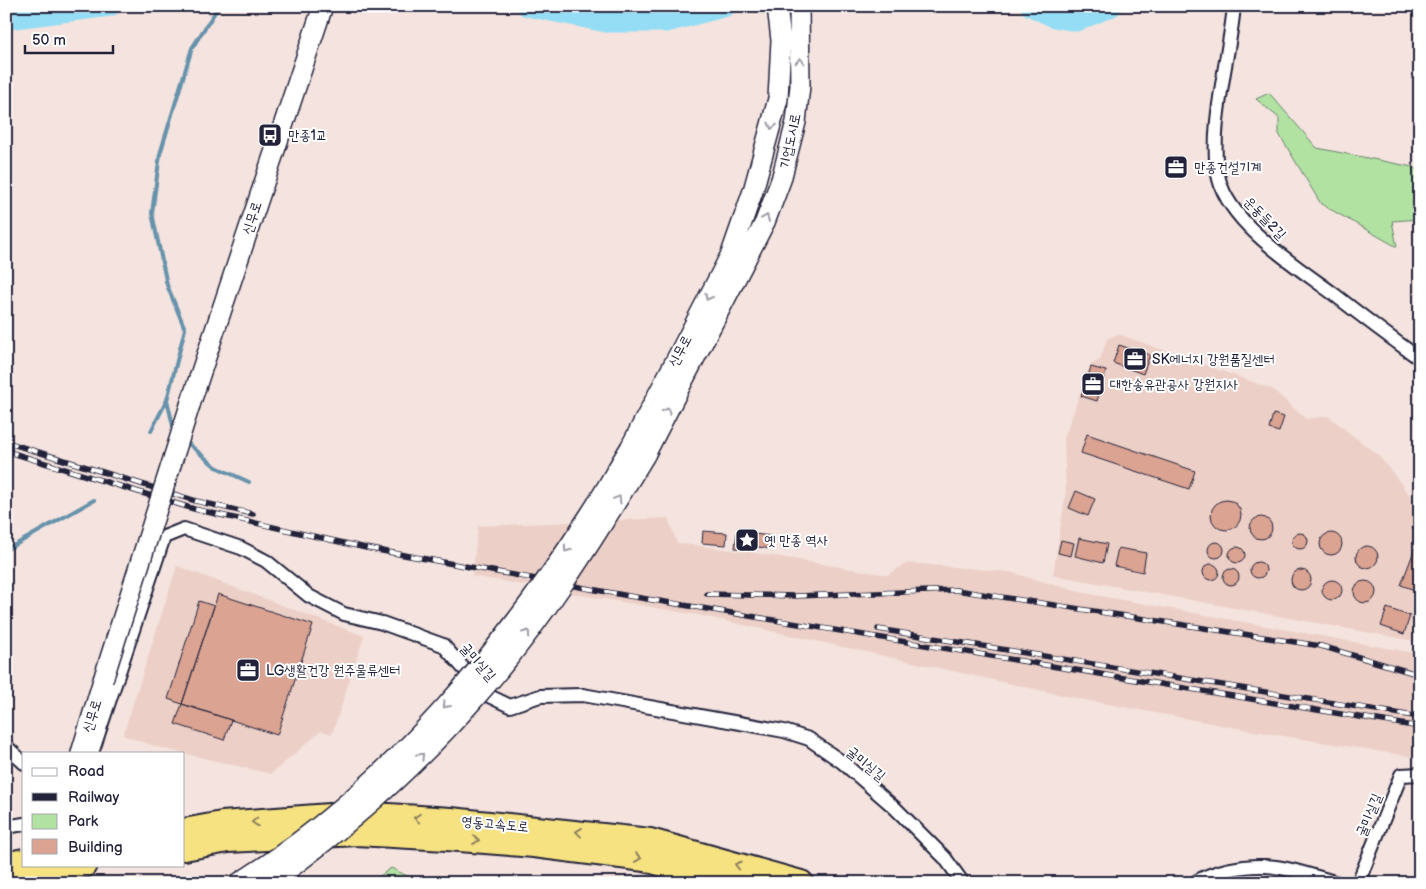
<svg xmlns="http://www.w3.org/2000/svg" width="1426" height="889" viewBox="0 0 1426 889" font-family="'Balsamiq Sans','Poor Story',sans-serif">
  <style>
    .built { fill: #ecd0c7 }
    .green { fill: #b1e2a2; stroke: #6a826e }
    .lines { fill: none; stroke-linecap: round; stroke-linejoin: round }
    .stream { stroke: #6692ab; stroke-width: 4 }
    .river { stroke: #94ddf5; stroke-width: 21 }
    .building { fill: #daa392; stroke: #22223b }
    .street-casing { stroke: #22223b; stroke-width: 16 }
    .secondary-casing { stroke: #22223b; stroke-width: 22 }
    .highway-casing { stroke: #22223b; stroke-width: 28 }
    .street { stroke: #fff; stroke-width: 12 }
    .secondary { stroke: #fff; stroke-width: 19 }
    .highway { stroke: #f7e281; stroke-width: 24 }
    .rail-casing { stroke: #22223b; stroke-width: 5.5 }
    .rail { stroke: #fff; stroke-width: 4; stroke-dasharray: 11; stroke-linecap: butt }
    .secondary-bridge-casing { stroke: #22223b; stroke-width: 22; stroke-linecap: butt }
    .highway-bridge-casing { stroke: #22223b; stroke-width: 28; stroke-linecap: butt }
    .secondary-bridge { stroke: #fff; stroke-width: 19 }
    .highway-bridge { stroke: #f7e281; stroke-width: 24 }
    .oneway { stroke: #9c9ca7 }
    .oneway2 { stroke: #8c825e }
    .labels { text-anchor: middle; dominant-baseline: central; stroke-width: 4; stroke-linejoin: round; paint-order: stroke }
    .poi-label { font-size: 14px; fill: #22223b; stroke: #fff; text-anchor: start }
    .street-label { font-size: 14px; fill: #22223b; stroke: #fff }
  </style>
  <rect width="100%" height="100%" fill="#f4e3de"/>
  <filter id="ink" filterUnits="userSpaceOnUse"><feTurbulence type="fractalNoise" baseFrequency=".02" numOctaves="2"/><feDisplacementMap in="SourceGraphic" scale="10" xChannelSelector="R" yChannelSelector="G"/><feConvolveMatrix kernelMatrix="1 2 1 2 8 2 1 2 1" color-interpolation-filters="sRGB"/></filter>
  <g filter="url(#ink)">
    <!-- built -->
    <path class="built" d="M1118,334L1272,389L1306,419L1328,416L1379,456L1420,508V642L1053,575L1066,491L1064,439L1090,365L1100,360L1107,339Z
      M668,518L677,543L775,556L887,575L908,563L1010,572L1079,592L1420,654V758L1254,731L1080,699L703,616L472,576L478,526Z
      M177,566L364,636L332,734L321,731L271,774L157,747L123,735Z"/>
    <!-- green -->
    <path class="green" d="M1269,93L1317,148L1413,167L1420,172V219L1392,221L1397,247L1321,204L1279,134V118L1256,99Z
      M391,868L422,883H370Z"/>
    <g class="lines">
      <!-- stream -->
      <path class="stream" d="M174,430L167,400L185,329L167,285L152,213L160,154L192,48L219,6
        M151,431L167,400
        M184,440L216,467L249,482
        M6,550L94,500"/>
      <!-- river -->
      <path class="river" d="M527,6L606,22H666L726,6
        M1031,6L1054,17L1076,21L1112,6
        M6,19L110,6"/>
    </g>
    <!-- building -->
    <path class="building" d="M1119,345L1150,355L1143,374L1113,363Z
      M1091,367L1106,371L1097,401L1081,396Z
      M1273,414L1284,417L1279,432L1269,429Z
      M1087,434L1195,471L1189,489L1081,453Z
      M1076,491L1095,499L1088,516L1069,508Z
      M1211 515a15 15 0 1 1 30 0a15 15 0 1 1-30 0Z
      M1250 528a11 11 0 1 1 22 0a11 11 0 1 1-22 0Z
      M1420,521V537L1412,528Z
      M703,531L727,533L726,545L702,543Z
      M737,532L771,536L770,549L753,546V550L735,548Z
      M1320 544a11 11 0 1 1 22 0a11 11 0 1 1-22 0Z
      M1292 541a8 8 0 1 1 16 0a8 8 0 1 1-16 0Z
      M1079,538L1107,544L1103,563L1075,556Z
      M1061,540L1074,543L1071,556L1058,553Z
      M1208 550a8 8 0 1 1 16 0a8 8 0 1 1-16 0Z
      M1417,543L1420,544V592L1401,585Z
      M1356 557a11 11 0 1 1 22 0a11 11 0 1 1-22 0Z
      M1229 555a8 8 0 1 1 16 0a8 8 0 1 1-16 0Z
      M1118,548L1146,553L1143,572L1114,566Z
      M1250 570a8 8 0 1 1 16 0a8 8 0 1 1-16 0Z
      M1203 572a8 8 0 1 1 16 0a8 8 0 1 1-16 0Z
      M1223 577a8 8 0 1 1 16 0a8 8 0 1 1-16 0Z
      M1291 580a10 10 0 1 1 20 0a10 10 0 1 1-20 0Z
      M1322 590a10 10 0 1 1 20 0a10 10 0 1 1-20 0Z
      M1354 592a11 11 0 1 1 22 0a11 11 0 1 1-22 0Z
      M218,594L313,625L277,735L182,704Z
      M199,601L214,606L182,704L168,699Z
      M1387,608L1410,616L1404,634L1381,626Z
      M182,704L231,720L224,740L175,724Z"/>
    <g class="lines">
      <!-- street casing -->
      <g class="street-casing">
        <path id="street" d="M1234,6C1230,55 1207,133 1219,179C1230,225 1299,268 1335,295C1363,317 1391,338 1420,359
          M6,746L24,763
          M92,753L164,537L184,529L241,548L266,561L309,596L344,614L382,623L443,645L487,695L510,706L540,696L583,695L784,731L809,739L842,762L895,808L945,858L963,883
          M6,827L24,824
          M1194,883C1213,871 1242,865 1265,866C1289,867 1315,877 1338,883
          M1358,883L1401,775L1420,774"/>
      </g>
      <!-- secondary casing -->
      <g class="secondary-casing">
        <path id="secondary" d="M190,405L323,6
          M630,448L731,254L753,191L778,99L781,40L777,6
          M645,455L765,222L781,180L796,122L800,86L799,6
          M81,753L103,680
          M239,883L265,866"/>
      </g>
      <!-- highway casing -->
      <g class="highway-casing">
        <path id="highway" d="M184,831L222,824L357,814L451,820L650,841L801,883
          M184,848L228,840L357,833L447,838L534,845L645,859L731,883
          M67,868L84,865"/>
      </g>
      <!-- street -->
      <use href="#street" class="street"/>
      <!-- secondary -->
      <use href="#secondary" class="secondary"/>
      <!-- highway -->
      <use href="#highway" class="highway"/>
      <!-- rail casing -->
      <g class="rail-casing">
        <path id="rail" d="M6,442L196,501L253,514
          M6,451L194,509L366,548L629,596L1420,727
          M707,594L796,596L956,590L1321,646L1420,675
          M878,629L1420,717"/>
      </g>
      <!-- rail -->
      <use href="#rail" class="rail"/>
      <!-- secondary-bridge casing -->
      <g class="secondary-bridge-casing">
        <path id="secondary-bridge" d="M103,680L190,405
          M265,866C399,775 504,649 591,513C605,492 616,470 630,448
          M277,878C349,825 417,765 476,697C541,624 594,539 645,455"/>
      </g>
      <!-- highway-bridge casing -->
      <g class="highway-bridge-casing">
        <path id="highway-bridge" d="M6,865L24,861
          M6,883L67,868"/>
      </g>
      <!-- secondary-bridge -->
      <use href="#secondary-bridge" class="secondary-bridge"/>
      <!-- highway-bridge -->
      <use href="#highway-bridge" class="highway-bridge"/>
    </g>
    <!-- one-way arrows -->
    <defs><path id="oneway-chevron" d="M-2-3.5L2.5 0L-2 3.5" fill="none" stroke-width="1.6" stroke-linecap="round" stroke-linejoin="round" transform="scale(1.25)"/></defs>
    <g class="oneway">
      <use href="#oneway-chevron" transform="translate(800 61) rotate(-89)"/>
      <use href="#oneway-chevron" transform="translate(772 126) rotate(104)"/>
      <use href="#oneway-chevron" transform="translate(766 218) rotate(-67)"/>
      <use href="#oneway-chevron" transform="translate(708 297) rotate(118)"/>
      <use href="#oneway-chevron" transform="translate(667 411) rotate(-63)"/>
      <use href="#oneway-chevron" transform="translate(618 499) rotate(-59)"/>
      <use href="#oneway-chevron" transform="translate(567 549) rotate(125)"/>
      <use href="#oneway-chevron" transform="translate(527 633) rotate(-55)"/>
      <use href="#oneway-chevron" transform="translate(446 705) rotate(132)"/>
      <use href="#oneway-chevron" transform="translate(421 756) rotate(-46)"/>
    </g>
    <g class="oneway2">
      <use href="#oneway-chevron" transform="translate(417 818) rotate(-176)"/>
      <use href="#oneway-chevron" transform="translate(255 822) rotate(176)"/>
      <use href="#oneway-chevron" transform="translate(579 832) rotate(-173)"/>
      <use href="#oneway-chevron" transform="translate(476 840) rotate(5)"/>
      <use href="#oneway-chevron" transform="translate(638 858) rotate(8)"/>
      <use href="#oneway-chevron" transform="translate(738 865) rotate(-165)"/>
    </g>
  </g>
  <!-- icons -->
  <defs>
    <g id="bus-square" transform="scale(1.25)"><rect x="-9" y="-9" width="18" height="18" rx="4" fill="#22223b" stroke="#fff"/><path d="M-5-6H5V4H4V6H2V4H-2V6H-4V4H-5ZM-3.5-4V0h7V-4ZM-3.5 1.2v1.5H-2V1.2ZM2 1.2v1.5H3.5V1.2Z" fill="#fff"/></g>
    <g id="office-square" transform="scale(1.25)"><rect x="-9" y="-9" width="18" height="18" rx="4" fill="#22223b" stroke="#fff"/><path d="M-6-3h4V-5.5h4V-3h4V5H-6ZM-1-4.5V-3h2v-1.5ZM-6 0V1H6V0Z" fill="#fff"/></g>
    <g id="sight-square" transform="scale(1.25)"><rect x="-9" y="-9" width="18" height="18" rx="4" fill="#22223b" stroke="#fff"/><path d="M0-6L1.8-2.2L6-1.7L2.9 1.2L3.7 5.4L0 3.3L-3.7 5.4L-2.9 1.2L-6-1.7L-1.8-2.2Z" fill="#fff"/></g>
  </defs>
  <g fill-rule="evenodd">
    <use href="#bus-square" x="270" y="135"/>
    <use href="#office-square" x="1176" y="167"/>
    <use href="#office-square" x="1135" y="359"/>
    <use href="#office-square" x="1093" y="384"/>
    <use href="#sight-square" x="747" y="540"/>
    <use href="#office-square" x="248" y="670"/>
  </g>
  <g class="labels">
    <!-- poi labels -->
    <g class="poi-label">
      <text x="288" y="135">만종1교</text>
      <text x="1194" y="167">만종건설기계</text>
      <text x="1152" y="359">SK에너지 강원품질센터</text>
      <text x="1110" y="384">대한송유관공사 강원지사</text>
      <text x="764" y="540">옛 만종 역사</text>
      <text x="266" y="670">LG생활건강 원주물류센터</text>
    </g>
    <!-- street labels -->
    <g class="street-label">
      <text transform="translate(790 141) rotate(-78)">기업도시로</text>
      <text transform="translate(252 218) rotate(-72)">신무로</text>
      <text transform="translate(1265 218) rotate(46)">운동들2길</text>
      <text transform="translate(680 351) rotate(-62)">신무로</text>
      <text transform="translate(478 662) rotate(48)">굴미실길</text>
      <text transform="translate(92 716) rotate(-73)">신무로</text>
      <text transform="translate(866 764) rotate(39)">굴미실길</text>
      <text transform="translate(1369 815) rotate(-68)">굴미실길</text>
      <text transform="translate(495 824) rotate(5)">영동고속도로</text>
    </g>
  </g>
  <!-- margin -->
  <rect width="1426" height="889" fill="none" stroke="#fff" stroke-width="25"/>
  <rect x="12" y="12" width="1401" height="864" fill="none" stroke="#22223b" stroke-width="2" filter="url(#ink)"/>
  <!-- legend -->
  <rect x="22" y="752" width="162" height="115" fill="#ffffff" stroke="#a7a7b1"/>
  <rect x="32" y="768" width="25" height="8" fill="#ffffff" stroke="#a7a7b1"/>
  <text x="68" y="776" font-size="15" fill="#22223b">Road</text>
  <rect x="32" y="793" width="25" height="8" fill="#22223b" stroke="#a7a7b1"/>
  <text x="68" y="802" font-size="15" fill="#22223b">Railway</text>
  <rect x="32" y="814" width="25" height="15" fill="#b1e2a2" stroke="#a7a7b1"/>
  <text x="68" y="826" font-size="15" fill="#22223b">Park</text>
  <rect x="32" y="839" width="25" height="15" fill="#daa392" stroke="#a7a7b1"/>
  <text x="68" y="852" font-size="15" fill="#22223b">Building</text>
  <!-- scale -->
  <path d="M25 45v8h88v-8" fill="none" stroke="#22223b" stroke-width="2.5"/>
  <text x="32" y="45" font-size="15" fill="#22223b" stroke="#ffffff" stroke-width="4" paint-order="stroke">50 m</text>
</svg>
